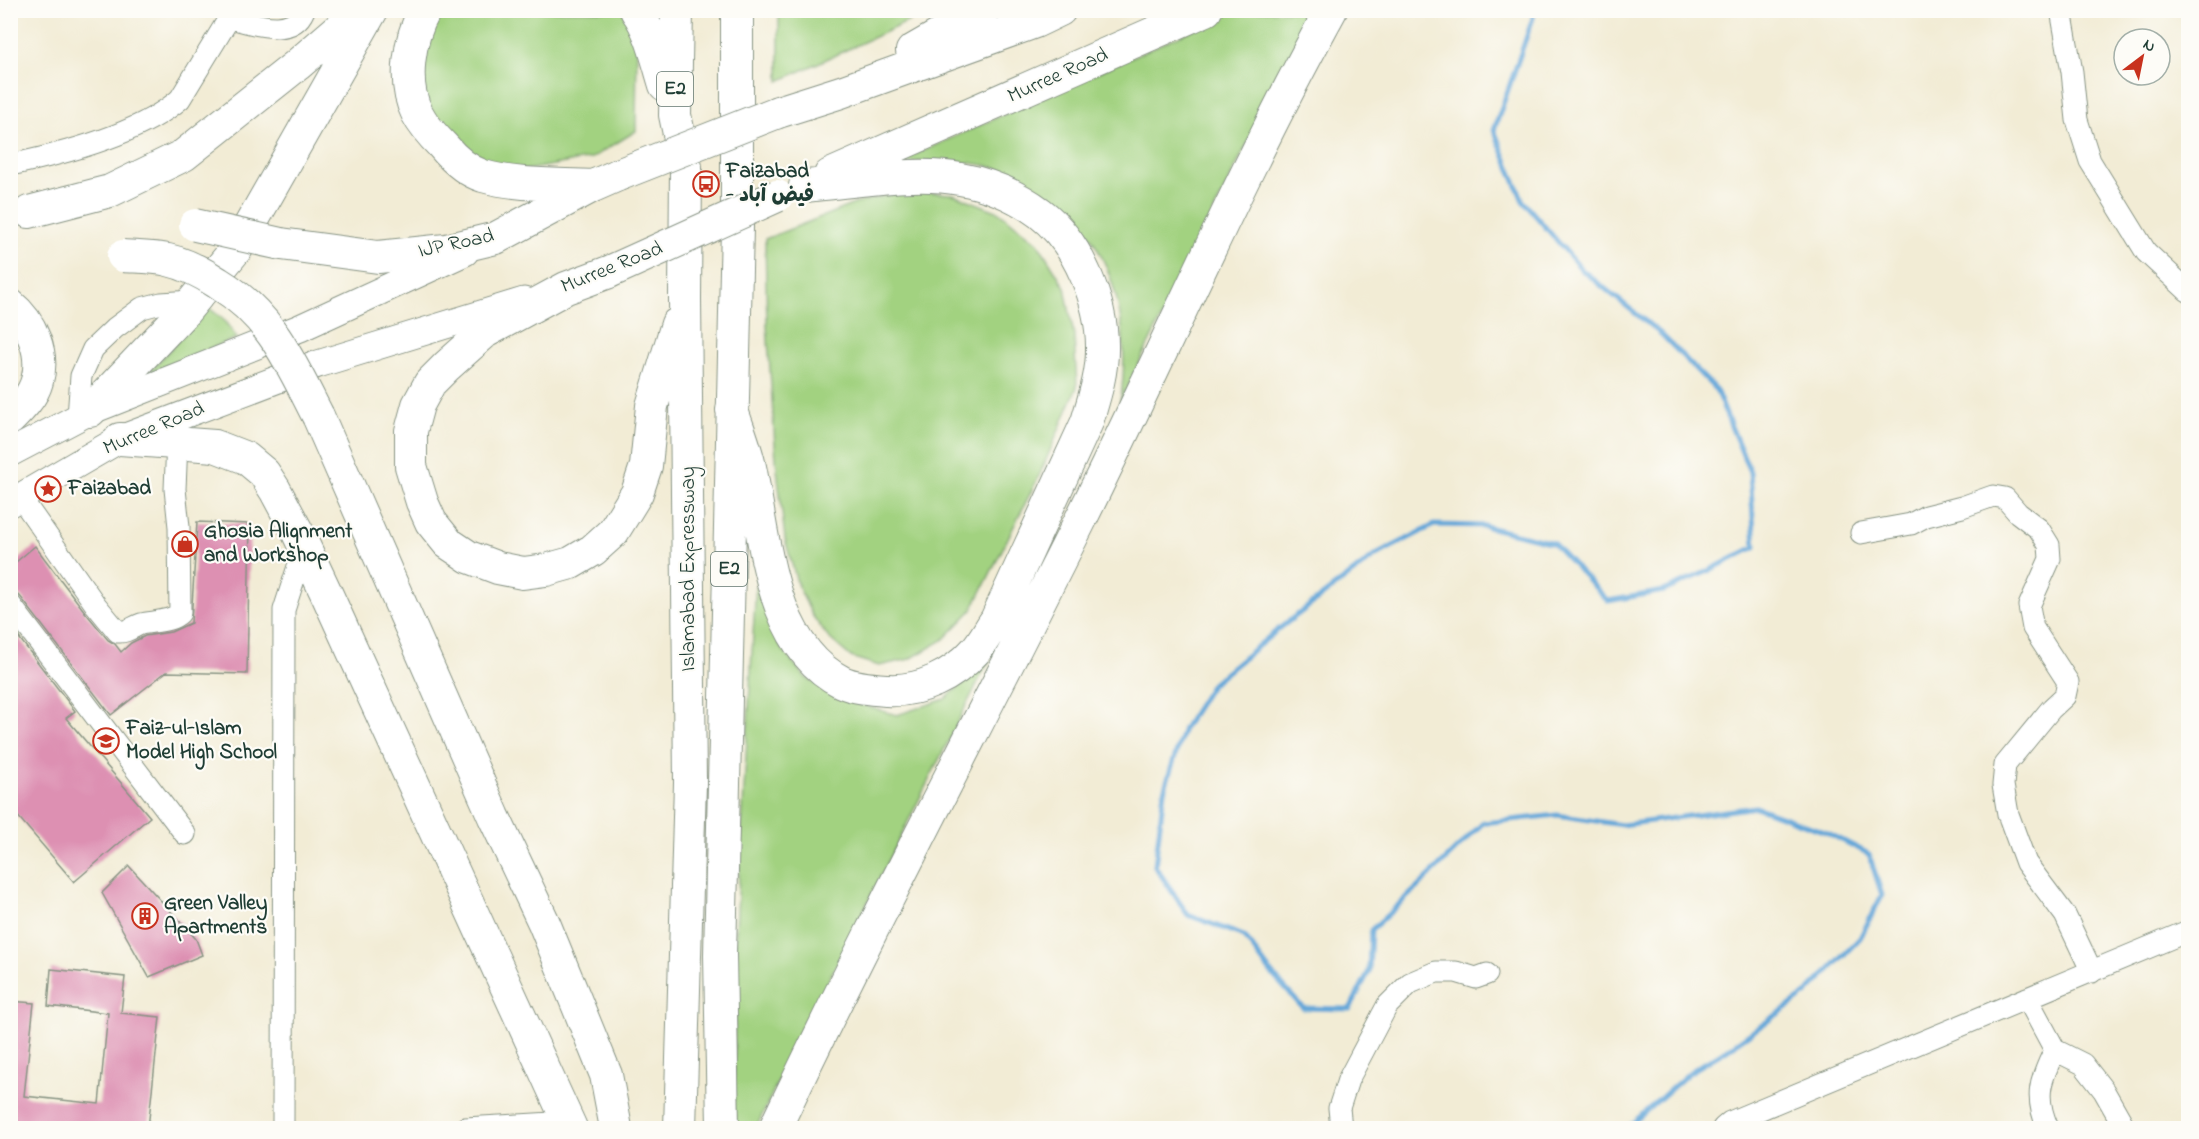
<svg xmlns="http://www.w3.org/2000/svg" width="2199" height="1139" viewBox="0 0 2199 1139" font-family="'Indie Flower','Playpen Sans Arabic',sans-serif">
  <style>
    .green { fill: #a2d280; stroke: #60885a; stroke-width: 1.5 }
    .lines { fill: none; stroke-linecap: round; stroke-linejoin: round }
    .stream { stroke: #65a7d9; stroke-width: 5 }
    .building { fill: #dd90b2 }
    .minor-casing { stroke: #889484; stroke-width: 23 }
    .major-casing { stroke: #889484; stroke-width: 29 }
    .highway-casing { stroke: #889484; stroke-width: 34 }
    .minor { stroke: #fff; stroke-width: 21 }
    .major { stroke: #fff; stroke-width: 27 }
    .highway { stroke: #fff; stroke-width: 32 }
    .highway-bridge-casing { stroke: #889484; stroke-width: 34; stroke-linecap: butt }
    .highway-bridge { stroke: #fff; stroke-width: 32 }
    .labels { text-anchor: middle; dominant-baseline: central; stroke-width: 4.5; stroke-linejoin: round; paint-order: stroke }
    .shield { fill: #fdfcf7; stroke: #62766e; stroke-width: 1.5 }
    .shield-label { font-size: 20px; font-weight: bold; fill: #1f3d34 }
    .street-label { font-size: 21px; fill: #1f3d34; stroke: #fdfcf7 }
    .poi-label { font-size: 21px; font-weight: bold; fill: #1f3d34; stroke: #fdfcf7; text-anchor: start }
  </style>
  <rect width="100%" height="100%" fill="#fdfcf7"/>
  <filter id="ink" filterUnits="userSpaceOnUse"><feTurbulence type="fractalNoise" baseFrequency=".0167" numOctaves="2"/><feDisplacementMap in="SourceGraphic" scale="12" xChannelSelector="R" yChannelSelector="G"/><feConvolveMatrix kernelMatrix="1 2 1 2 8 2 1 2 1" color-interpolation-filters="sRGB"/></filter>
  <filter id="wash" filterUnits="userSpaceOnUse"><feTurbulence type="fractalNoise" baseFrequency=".008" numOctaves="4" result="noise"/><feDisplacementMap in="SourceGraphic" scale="24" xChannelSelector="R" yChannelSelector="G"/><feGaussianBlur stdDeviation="1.35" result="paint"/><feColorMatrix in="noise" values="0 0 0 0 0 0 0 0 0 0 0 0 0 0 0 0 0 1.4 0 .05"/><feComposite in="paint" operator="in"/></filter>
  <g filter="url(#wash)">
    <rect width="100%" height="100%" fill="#f2ecd5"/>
    <!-- green -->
    <path class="green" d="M779,10H931V11L779,81Z
      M435,11H623L637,39L636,131L592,158L515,172L479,162L428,109L421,80L422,42Z
      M1234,11H1317L1282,73L1120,402C1130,342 1120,277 1084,227C1074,212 1049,197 1033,188C1026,183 1018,176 1010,173C975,158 933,161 896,163Z
      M904,191L953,194L999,212L1038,243L1065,287L1074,335L1077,387L1040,474L972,610L943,640L910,659L879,666L851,657L828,637L812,615L798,586L785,539L776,460L767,325L765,239L854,204Z
      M209,308L223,319L237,338L147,374Z
      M756,583L781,648L806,678L848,701L897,715L945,699L989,660L781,1075L756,1128H734L735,946Z"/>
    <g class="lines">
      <!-- stream -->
      <path class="stream" d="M1533,10V18L1494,130L1523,201L1582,270L1661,334L1716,390L1750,472L1755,547L1706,572L1664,591L1608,601L1553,543L1484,526L1434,525L1376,555L1280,628L1212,684L1184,728L1164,791L1155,866L1188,915L1244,936L1272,974L1303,1008L1350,1009L1369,971L1371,930L1420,885L1483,823L1557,815L1622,825L1756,807L1828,833L1869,854L1882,895L1860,938L1806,994L1728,1049L1690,1072L1627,1128"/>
    </g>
    <g id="blocks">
      <!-- building -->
      <path class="building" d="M197,522L250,524L247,674L166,672L111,715L20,596L10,592V567L35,546L85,612L108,640L115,644L121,652L131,643L145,636L171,632L191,623Z
        M10,626L75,711L66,718L150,817L74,882L10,807Z
        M129,866L196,939L202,955L149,977L102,893Z
        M51,969L125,977L121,1013L160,1017L148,1128H10V1001L34,1003L24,1096L99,1104L108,1013L48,1006Z"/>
    </g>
  </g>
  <g filter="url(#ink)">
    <use href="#blocks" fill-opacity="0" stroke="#889484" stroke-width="1.5"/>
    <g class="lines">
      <!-- minor casing -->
      <g class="minor-casing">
        <path id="minor" d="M2061,10L2072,72L2077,120L2090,161L2146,252L2188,291
          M230,18C253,23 292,39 304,10
          M10,165C63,154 140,134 180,99L234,10
          M78,417L81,376L93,349L115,328L142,308L161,303L193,301
          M20,497L95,604L118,632C126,633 133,627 141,624C154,621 171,622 180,613L179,527L175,489L177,442
          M1861,533L1911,524L1926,516L1962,507L1993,496L2005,498L2018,513L2039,529L2049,545L2050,559L2029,606L2033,628L2068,682L2065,696L2051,709L2005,765L2003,785L2008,814L2026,863L2065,915L2092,972
          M10,604L185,834
          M2027,998L2055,1050L2083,1064L2104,1091L2125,1128
          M283,1128L284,610L304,548
          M465,1128L569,1122
          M1341,1128L1339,1108L1348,1080L1387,1006L1410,983L1436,972H1456L1476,978L1487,974
          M1723,1128L1730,1122L2188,931
          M2048,1128C2034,1097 2040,1080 2055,1050"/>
      </g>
      <!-- major casing -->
      <g class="major-casing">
        <path id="major" d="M10,453L90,411L300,328L465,252
          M10,503L120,439L318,364L524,301"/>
      </g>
      <!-- highway casing -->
      <g class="highway-casing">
        <path id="highway" d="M425,10C409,38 402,83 417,113C423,125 434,137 443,146C453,158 467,171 483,176C518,186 557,184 593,186
          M636,10C652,32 657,60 665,85
          M677,10L675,115L686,167L685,298L690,783L680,1128
          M912,51L983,10
          M778,112L841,92L1035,22L1060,10
          M830,175L1206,10
          M29,212L110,191L184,155L297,65L361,10
          M281,244L378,257L446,250L496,238L593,186L618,175
          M609,272L566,288L485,332L447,366L430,383L418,405L411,431V466L422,502L431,522L448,543L469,557L498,568L523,573L546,570L571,563L593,550L613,532L637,493L646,466L652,406L677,324
          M10,305C31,322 45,353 37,381C33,396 21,408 10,419
          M732,410C738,429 746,448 750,467C765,537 769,645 842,682C855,688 872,689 887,690C920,692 953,676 975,651C983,642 989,630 996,620L1087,422C1094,398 1102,375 1102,350C1103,303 1078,242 1040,213C1016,195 989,184 960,179C914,170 853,182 805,186
          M90,411L185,311L237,248L372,10
          M318,416L494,817L544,923L606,1075L616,1128
          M120,439L215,446L246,458L264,473L275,490L297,531L328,597L571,1128
          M723,1128L720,955L737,227V10
          M775,1128C872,924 978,725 1079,523C1164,352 1239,177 1331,10"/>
      </g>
      <!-- minor -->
      <use href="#minor" class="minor"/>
      <!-- major -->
      <use href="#major" class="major"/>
      <!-- highway -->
      <use href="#highway" class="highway"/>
      <!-- highway-bridge casing -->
      <g class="highway-bridge-casing">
        <path id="highway-bridge" d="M618,175L778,112
          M195,225L281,244
          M123,256C138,257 154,257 168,260C186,264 203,273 218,283C272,316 290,362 318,416
          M609,272L777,196"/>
      </g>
      <!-- highway-bridge -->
      <use href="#highway-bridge" class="highway-bridge"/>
    </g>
  </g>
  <!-- icons -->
  <defs>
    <g id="bus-ring" transform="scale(1.35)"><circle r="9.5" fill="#fdfcf7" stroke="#c8321e" stroke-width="1.5"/><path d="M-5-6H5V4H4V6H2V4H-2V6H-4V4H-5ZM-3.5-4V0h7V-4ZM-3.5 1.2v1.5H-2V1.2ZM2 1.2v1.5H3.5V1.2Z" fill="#c8321e"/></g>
    <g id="sight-ring" transform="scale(1.35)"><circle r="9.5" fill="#fdfcf7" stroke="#c8321e" stroke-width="1.5"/><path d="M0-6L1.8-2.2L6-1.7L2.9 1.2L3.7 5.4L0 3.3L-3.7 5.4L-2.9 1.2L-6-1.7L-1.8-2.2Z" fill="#c8321e"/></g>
    <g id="shop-ring" transform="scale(1.35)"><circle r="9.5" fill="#fdfcf7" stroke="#c8321e" stroke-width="1.5"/><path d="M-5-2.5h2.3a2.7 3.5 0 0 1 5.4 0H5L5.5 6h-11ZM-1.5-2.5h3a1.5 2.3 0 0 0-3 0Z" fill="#c8321e"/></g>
    <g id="school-ring" transform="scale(1.35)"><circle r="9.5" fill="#fdfcf7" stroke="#c8321e" stroke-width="1.5"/><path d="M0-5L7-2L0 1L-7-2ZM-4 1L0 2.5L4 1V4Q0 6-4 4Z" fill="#c8321e"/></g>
    <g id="building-ring" transform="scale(1.35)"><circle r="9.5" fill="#fdfcf7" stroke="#c8321e" stroke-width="1.5"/><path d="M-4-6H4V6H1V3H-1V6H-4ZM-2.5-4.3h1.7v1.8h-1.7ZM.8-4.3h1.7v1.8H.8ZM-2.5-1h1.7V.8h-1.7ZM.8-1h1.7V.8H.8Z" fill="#c8321e"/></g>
  </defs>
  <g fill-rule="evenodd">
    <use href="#bus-ring" x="706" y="184"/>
    <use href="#sight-ring" x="48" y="489"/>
    <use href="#shop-ring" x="185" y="544"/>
    <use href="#school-ring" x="106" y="741"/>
    <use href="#building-ring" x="145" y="916"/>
  </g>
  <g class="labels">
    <!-- shield labels -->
    <g class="shield">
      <rect x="657" y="72" width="36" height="34" rx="4.5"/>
      <rect x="711" y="552" width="36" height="34" rx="4.5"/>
    </g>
    <g class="shield-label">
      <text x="675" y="89">E2</text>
      <text x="729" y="569">E2</text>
    </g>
    <!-- street labels -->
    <g class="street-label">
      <text transform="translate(1058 76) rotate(-24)">Murree Road</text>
      <text transform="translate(456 244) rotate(-12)">IJP Road</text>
      <text transform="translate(612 268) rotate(-22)">Murree Road</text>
      <text transform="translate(154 429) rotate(-23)">Murree Road</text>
      <text transform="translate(689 569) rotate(-90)">Islamabad Expressway</text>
    </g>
    <!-- poi labels -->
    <g class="poi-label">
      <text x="726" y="172">Faizabad<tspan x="726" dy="24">- فیض آباد</tspan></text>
      <text x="68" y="489">Faizabad</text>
      <text x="204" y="532">Ghosia Alignment<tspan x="204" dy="24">and Workshop</tspan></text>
      <text x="126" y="729">Faiz-ul-Islam<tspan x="126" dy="24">Model High School</tspan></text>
      <text x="164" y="904">Green Valley<tspan x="164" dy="24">Apartments</tspan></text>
    </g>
  </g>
  <!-- margin -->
  <rect width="2199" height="1139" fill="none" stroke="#fdfcf7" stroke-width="36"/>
  <!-- north arrow -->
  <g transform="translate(2142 57) rotate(32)"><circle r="28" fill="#fdfcf7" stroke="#a4b0a9" stroke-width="1.5"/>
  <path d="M0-4.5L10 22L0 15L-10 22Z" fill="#c8321e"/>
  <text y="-9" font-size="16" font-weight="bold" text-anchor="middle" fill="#1f3d34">N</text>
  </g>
</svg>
